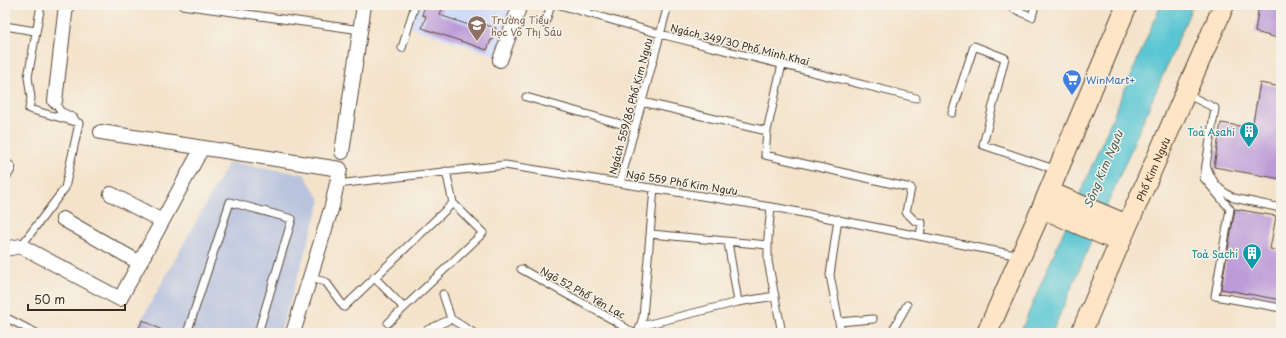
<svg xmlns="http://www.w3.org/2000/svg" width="1286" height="338" viewBox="0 0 1286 338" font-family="'Playpen Sans',sans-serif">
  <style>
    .built { fill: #cfdafa }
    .industrial { fill: #bac4de }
    .water { fill: #5ac6d3; stroke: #4a7878 }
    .building { fill: #bc9bd8 }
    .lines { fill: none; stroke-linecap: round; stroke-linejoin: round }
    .lane-casing { stroke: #574638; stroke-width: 9 }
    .street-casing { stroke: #574638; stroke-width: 16 }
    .secondary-casing { stroke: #574638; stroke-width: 22 }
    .lane { stroke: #fff; stroke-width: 7 }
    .street { stroke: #fff; stroke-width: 14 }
    .secondary { stroke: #fde5c5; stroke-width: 20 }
    .labels { text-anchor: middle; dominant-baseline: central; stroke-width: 3; stroke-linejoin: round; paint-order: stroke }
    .education-label { font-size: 10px; fill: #785e54; stroke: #f7f3e8; text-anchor: start }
    .street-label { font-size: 10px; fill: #3b2a1e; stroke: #f7f3e8 }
    .shop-label { font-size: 10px; fill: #366cbe; stroke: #f7f3e8; text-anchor: start }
    .culture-label { font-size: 10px; fill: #0d838f; stroke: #f7f3e8; text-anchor: end }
    .water-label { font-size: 11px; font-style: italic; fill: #445954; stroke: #f7f3e8 }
  </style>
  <rect width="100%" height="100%" fill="#f7f3e8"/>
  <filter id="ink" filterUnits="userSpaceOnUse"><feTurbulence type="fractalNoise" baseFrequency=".025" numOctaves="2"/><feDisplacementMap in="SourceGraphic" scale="8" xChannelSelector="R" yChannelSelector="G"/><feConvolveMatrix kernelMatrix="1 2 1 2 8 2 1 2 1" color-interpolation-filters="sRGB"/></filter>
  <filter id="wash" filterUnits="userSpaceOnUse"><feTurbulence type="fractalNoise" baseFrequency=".012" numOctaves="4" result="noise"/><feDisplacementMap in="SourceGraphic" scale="16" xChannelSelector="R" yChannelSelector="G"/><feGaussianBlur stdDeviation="0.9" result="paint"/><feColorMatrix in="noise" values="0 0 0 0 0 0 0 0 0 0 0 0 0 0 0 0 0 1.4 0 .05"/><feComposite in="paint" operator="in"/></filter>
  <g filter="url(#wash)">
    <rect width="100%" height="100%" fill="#f4e3cb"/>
    <!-- built -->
    <path class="built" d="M417,5H513L497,56L410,27Z"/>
    <!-- industrial -->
    <path class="industrial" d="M229,162L304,174L321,201L280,333H134Z"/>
    <!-- water -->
    <path class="water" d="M1161,5H1193L1052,333H1020Z"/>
    <g id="blocks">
      <!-- building -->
      <path class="building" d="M425,5H443L440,15L477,28L479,23L496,28L493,40H491L487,50L422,28L426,16L422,15Z
        M1259,5H1281V39L1255,32Z
        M1260,83L1281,87V179L1214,167L1221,123L1252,128Z
        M1235,209L1276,216L1270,249L1281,251V300L1221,289Z
        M143,320L167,333H136Z"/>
    </g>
  </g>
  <g filter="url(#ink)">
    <use href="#blocks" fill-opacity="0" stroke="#574638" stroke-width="1"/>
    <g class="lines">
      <!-- lane casing -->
      <g class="lane-casing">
        <path id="lane" d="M182,5L361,30
          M560,5L660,34L916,98
          M1006,5L1032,17L1035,5
          M545,24L551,5
          M5,26L35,31
          M402,48L415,5
          M782,64L767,131L765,155L911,188L906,212L915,221L922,223L920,236
          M1186,94L1215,108L1204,178L1230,209L1215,296L1281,308
          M526,97L635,128
          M55,101L60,111L74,118L75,120
          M642,102L767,131
          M952,113L974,46L1005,58L983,145L1057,170
          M1206,164C1211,181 1218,190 1234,198L1281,208
          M620,183L668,5
          M337,184L505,165L778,208L1020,256
          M771,207L768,237V261L782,333
          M838,219L830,275L841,333
          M651,234L768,245
          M728,242L738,302
          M21,246L65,188L79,123L29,109L31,98L28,77L41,5
          M521,269L615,321L633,333
          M374,277L404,308
          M310,278L326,282L344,307L453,203L446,171
          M443,294L451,319L474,333
          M5,317L36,333
          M839,322L873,319
          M388,323L483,233L453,203
          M641,326L738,302L775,296
          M187,333L230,202L292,219L258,333
          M425,333L427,330L451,319
          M638,333L643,317L654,188
          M891,333L907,305"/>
      </g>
      <!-- street casing -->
      <g class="street-casing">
        <path id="street" d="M500,60L520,5
          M55,101L66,5
          M101,132L340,169L332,206L293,333
          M342,152L364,5
          M5,173L8,168
          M111,194L162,221
          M63,219L140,263
          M5,249L21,246L120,299L202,148"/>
      </g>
      <!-- secondary casing -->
      <g class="secondary-casing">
        <g id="secondary">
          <path d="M1049,192L1127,225"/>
          <path d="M1042,208L1120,242"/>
          <path d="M987,333L1042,208L1127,5"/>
          <path id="s1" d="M1081,333L1120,242L1224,5"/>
        </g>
      </g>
      <!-- lane -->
      <use href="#lane" class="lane"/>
      <!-- street -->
      <use href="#street" class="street"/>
      <!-- secondary -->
      <use href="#secondary" class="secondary"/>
    </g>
  </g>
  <!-- icons -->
  <defs>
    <g id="school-pin" transform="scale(1)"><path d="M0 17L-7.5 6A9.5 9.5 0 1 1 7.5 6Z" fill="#8d6e63" stroke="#f7f3e8"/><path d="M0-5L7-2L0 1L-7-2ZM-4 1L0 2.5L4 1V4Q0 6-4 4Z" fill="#fff"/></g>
    <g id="supermarket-pin" transform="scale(1)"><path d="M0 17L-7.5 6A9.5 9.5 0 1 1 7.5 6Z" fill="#3f7fe0" stroke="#f7f3e8"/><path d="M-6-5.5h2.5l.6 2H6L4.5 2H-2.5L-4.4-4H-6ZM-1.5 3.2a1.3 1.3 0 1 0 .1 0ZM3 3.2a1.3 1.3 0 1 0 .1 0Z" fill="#fff"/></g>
    <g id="building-pin" transform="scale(1)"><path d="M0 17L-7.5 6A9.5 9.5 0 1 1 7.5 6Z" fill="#0f9aa8" stroke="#f7f3e8"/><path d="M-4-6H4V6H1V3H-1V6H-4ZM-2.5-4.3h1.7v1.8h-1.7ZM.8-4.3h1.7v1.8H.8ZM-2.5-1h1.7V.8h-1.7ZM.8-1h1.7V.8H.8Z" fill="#fff"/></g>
  </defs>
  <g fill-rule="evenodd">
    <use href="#school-pin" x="477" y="25"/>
    <use href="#supermarket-pin" x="1072" y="79"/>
    <use href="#building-pin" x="1249" y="131"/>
    <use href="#building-pin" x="1252" y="253"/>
  </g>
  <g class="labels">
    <!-- education labels -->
    <g class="education-label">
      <text x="491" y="19">Trường Tiểu<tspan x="491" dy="12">học Võ Thị Sáu</tspan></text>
    </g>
    <!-- street labels -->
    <g class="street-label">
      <text transform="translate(740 44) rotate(14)">Ngách 349/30 Phố Minh Khai</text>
      <text transform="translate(630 106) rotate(-75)">Ngách 559/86 Phố Kim Ngưu</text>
      <text stroke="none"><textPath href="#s1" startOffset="179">Phố Kim Ngưu</textPath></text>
      <text transform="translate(682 182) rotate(9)">Ngõ 559 Phố Kim Ngưu</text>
      <text transform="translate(583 292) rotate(29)">Ngõ 52 Phố Yên Lạc</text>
    </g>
    <!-- shop labels -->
    <g class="shop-label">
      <text x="1086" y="79">WinMart+</text>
    </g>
    <!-- culture labels -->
    <g class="culture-label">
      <text x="1235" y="131">Toà Asahi</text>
      <text x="1238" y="253">Toà Sachi</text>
    </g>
    <!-- water labels -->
    <g class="water-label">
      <text transform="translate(1103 169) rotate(-67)">Sông Kim Ngưu</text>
    </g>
  </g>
  <!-- margin -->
  <rect width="1286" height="338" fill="none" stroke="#f7f3e8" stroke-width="20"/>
  <!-- scale -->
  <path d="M28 304v6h97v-6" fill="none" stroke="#3b2a1e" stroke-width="2"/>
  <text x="34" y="304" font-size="12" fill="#3b2a1e" stroke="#f7f3e8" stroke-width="3" paint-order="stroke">50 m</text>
</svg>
